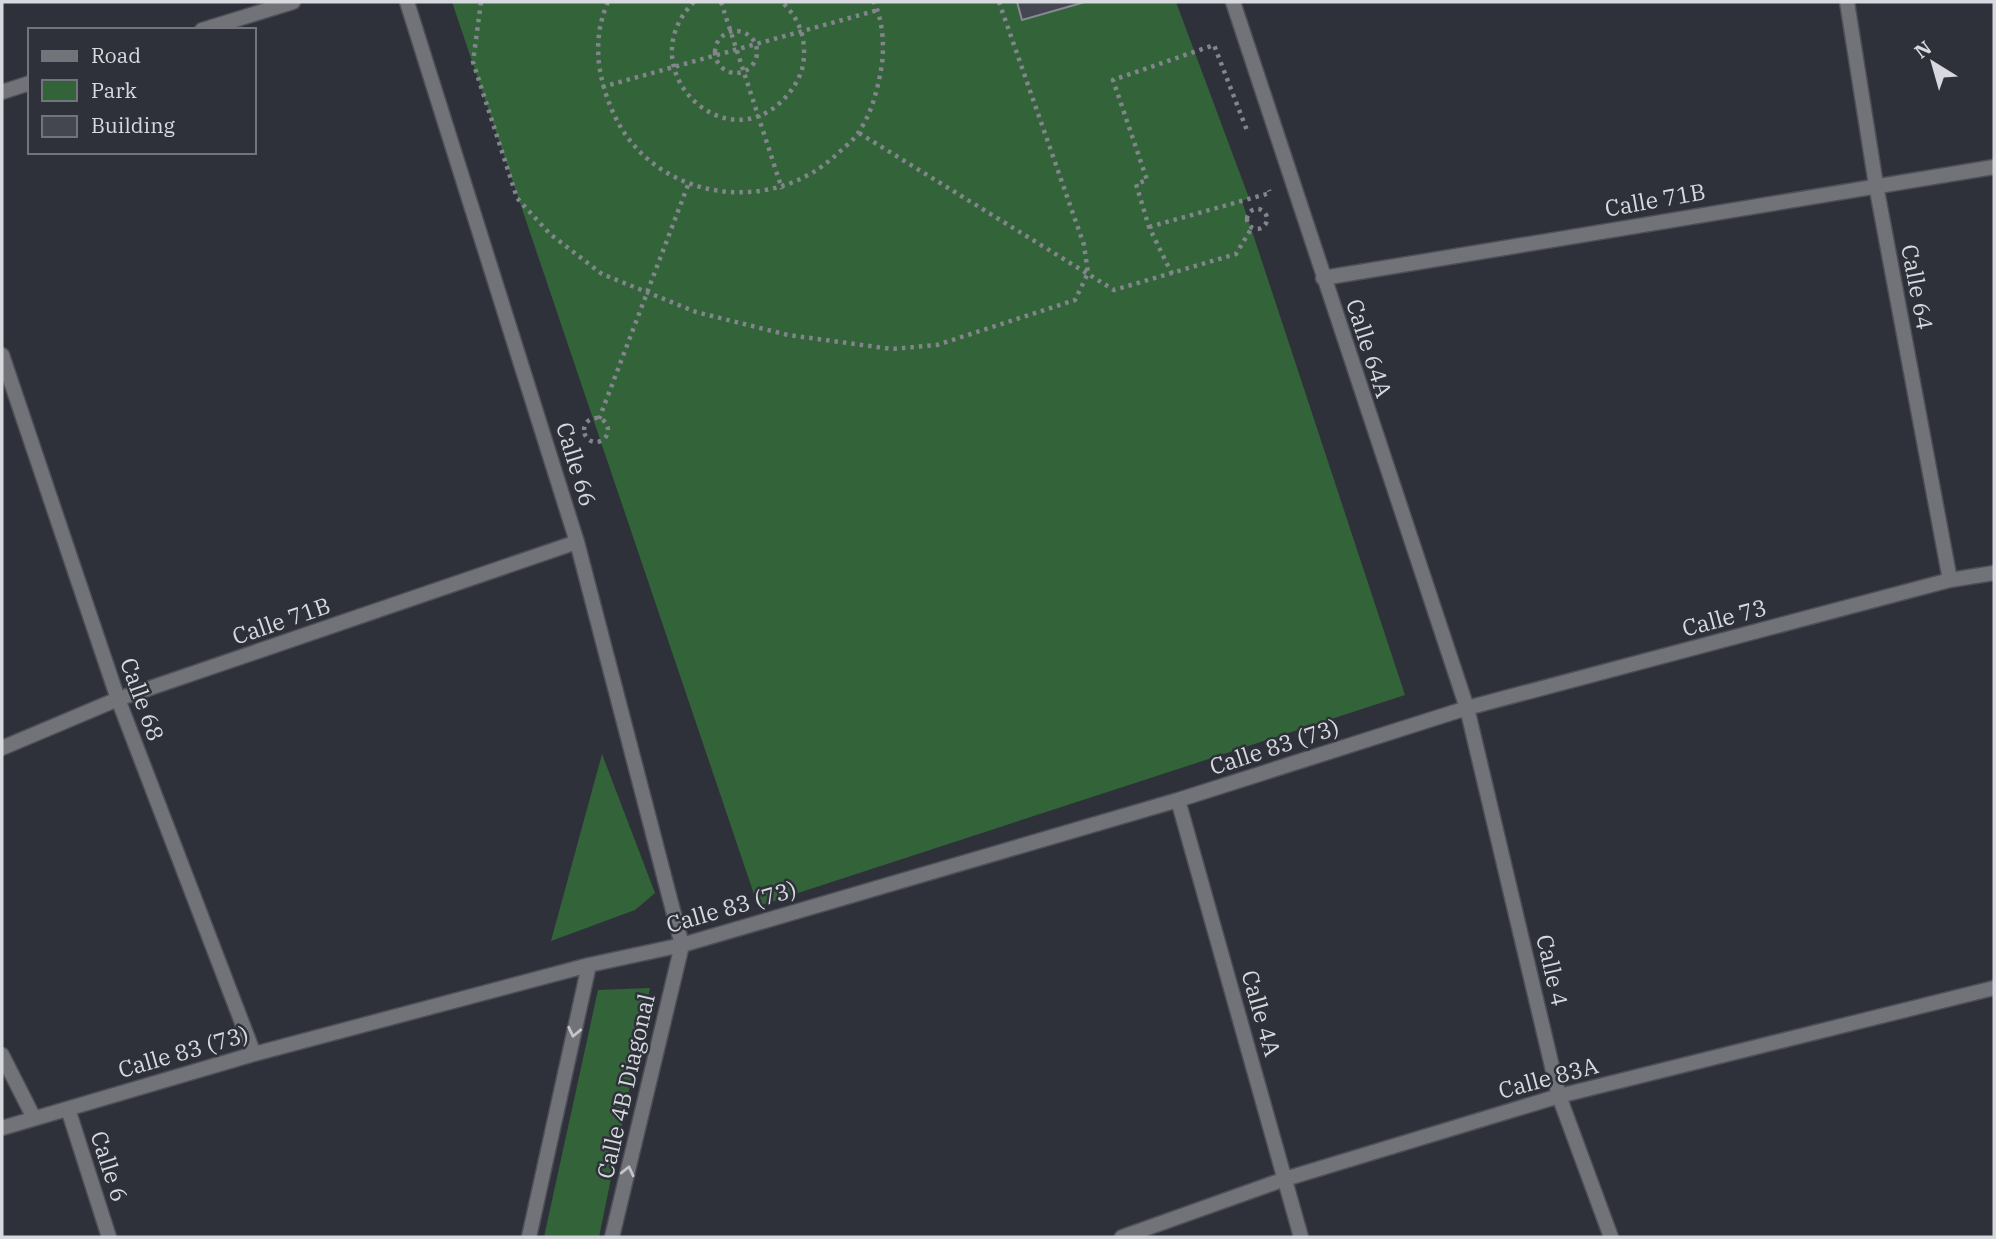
<svg xmlns="http://www.w3.org/2000/svg" width="1996" height="1239" viewBox="0 0 1996 1239" font-family="'IBM Plex Serif',serif">
  <style>
    .green { fill: #336338 }
    .building { fill: #444650; stroke: #868994; stroke-width: 2 }
    .lines { fill: none; stroke-linecap: round; stroke-linejoin: round }
    .minor-casing { stroke: #4d4f58; stroke-width: 17 }
    .path { stroke: #83858c; stroke-width: 4.5; stroke-dasharray: 3.5 5; stroke-linecap: butt }
    .minor { stroke: #727378; stroke-width: 14 }
    .oneway { stroke: #c3c5ca }
    .labels { text-anchor: middle; dominant-baseline: central; stroke-width: 5; stroke-linejoin: round; paint-order: stroke }
    .street-label { font-size: 23px; fill: #d7d9df; stroke: #2f313a }
  </style>
  <rect width="100%" height="100%" fill="#2f313a"/>
  <!-- green -->
  <path class="green" d="M452,2H1176L1249,198L1242,201L1405,695L758,906Z
    M602,754L655,893L635,910L551,941Z
    M650,988L599,1237H544L598,990Z"/>
  <!-- building -->
  <path class="building" d="M1017,2H1085L1022,20Z"/>
  <g class="lines">
    <!-- minor casing -->
    <g class="minor-casing">
      <path id="minor" d="M407,2L577,542L682,945L612,1237
        M1233,2L1467,708L1559,1096L1611,1237
        M1847,2L1876,185L1950,580
        M202,30L293,2
        M2,92L30,83
        M1323,278L1994,167
        M2,355L118,699L254,1054
        M2,748L118,699L577,542
        M1178,800L1301,1237
        M2,1055L34,1118
        M68,1109L109,1237
        M2,1128L254,1054L589,965L682,945L1178,800L1467,708L1950,580L1994,573
        M529,1237L589,965
        M1122,1237L1285,1179L1559,1096L1994,988"/>
    </g>
    <!-- path -->
    <path class="path" d="M481,2L473,62L517,198L550,234L602,274L696,312L788,335L892,349L937,345L1075,300L1088,273L1084,245L999,2
      M608,2C592,38 597,75 612,110C650,200 770,219 838,153C846,146 855,139 860,130C871,113 876,95 880,75C885,52 884,23 874,2
      M694,2C629,67 722,160 782,101C792,91 800,79 803,65C807,40 800,19 782,2
      M721,2L782,189
      M715 52a21 21 0 1 1 42 0a21 21 0 1 1-42 0Z
      M602,87L878,10
      M859,133L1114,290L1236,254L1251,229
      M1247 219a10 10 0 1 1 20 0a10 10 0 1 1-20 0Z
      M1149,227L1270,193L1269,190
      M1172,274L1149,227L1136,184L1147,180L1113,80L1214,45L1248,133
      M584 430a12 12 0 1 1 24 0a12 12 0 1 1-24 0Z
      M599,419L688,185"/>
    <!-- minor -->
    <use href="#minor" class="minor"/>
  </g>
  <!-- one-way arrows -->
  <defs><path id="oneway-chevron" d="M-2-3.5L2.5 0L-2 3.5" fill="none" stroke-width="1.6" stroke-linecap="round" stroke-linejoin="round" transform="scale(1.75)"/></defs>
  <g class="oneway">
    <use href="#oneway-chevron" transform="translate(574 1032) rotate(102)"/>
    <use href="#oneway-chevron" transform="translate(628 1171) rotate(-77)"/>
  </g>
  <g class="labels">
    <!-- street labels -->
    <g class="street-label">
      <text transform="translate(1655 199) rotate(-10)">Calle 71B</text>
      <text transform="translate(1918 287) rotate(79)">Calle 64</text>
      <text transform="translate(1370 348) rotate(72)">Calle 64A</text>
      <text transform="translate(577 464) rotate(73)">Calle 66</text>
      <text transform="translate(1724 617) rotate(-15)">Calle 73</text>
      <text transform="translate(281 620) rotate(-19)">Calle 71B</text>
      <text transform="translate(143 699) rotate(70)">Calle 68</text>
      <text transform="translate(1274 746) rotate(-18)">Calle 83 (73)</text>
      <text transform="translate(731 906) rotate(-16)">Calle 83 (73)</text>
      <text transform="translate(1553 970) rotate(77)">Calle 4</text>
      <text transform="translate(1262 1013) rotate(74)">Calle 4A</text>
      <text transform="translate(183 1051) rotate(-16)">Calle 83 (73)</text>
      <text transform="translate(1548 1077) rotate(-15)">Calle 83A</text>
      <text transform="translate(625 1086) rotate(-77)">Calle 4B Diagonal</text>
      <text transform="translate(110 1166) rotate(72)">Calle 6</text>
    </g>
  </g>
  <!-- border -->
  <rect width="1996" height="1239" fill="none" stroke="#d7d9df" stroke-width="7"/>
  <!-- legend -->
  <rect x="28" y="28" width="228" height="126" fill="#2f313a" stroke="#72747c" stroke-width="2"/>
  <rect x="42" y="51" width="35" height="10" fill="#727378" stroke="#72747c" stroke-width="2"/>
  <text x="91" y="63" font-size="21" fill="#d7d9df">Road</text>
  <rect x="42" y="80" width="35" height="21" fill="#336338" stroke="#72747c" stroke-width="2"/>
  <text x="91" y="98" font-size="21" fill="#d7d9df">Park</text>
  <rect x="42" y="116" width="35" height="21" fill="#444650" stroke="#72747c" stroke-width="2"/>
  <text x="91" y="133" font-size="21" fill="#d7d9df">Building</text>
  <!-- north arrow -->
  <g transform="translate(1933 63) rotate(323)" stroke="#2f313a" stroke-width="5" paint-order="stroke">
  <path d="M0-5L12 26L0 18L-12 26Z" fill="#d7d9df"/>
  <text y="-10" font-size="19" font-weight="bold" text-anchor="middle" fill="#d7d9df">N</text>
  </g>
</svg>
